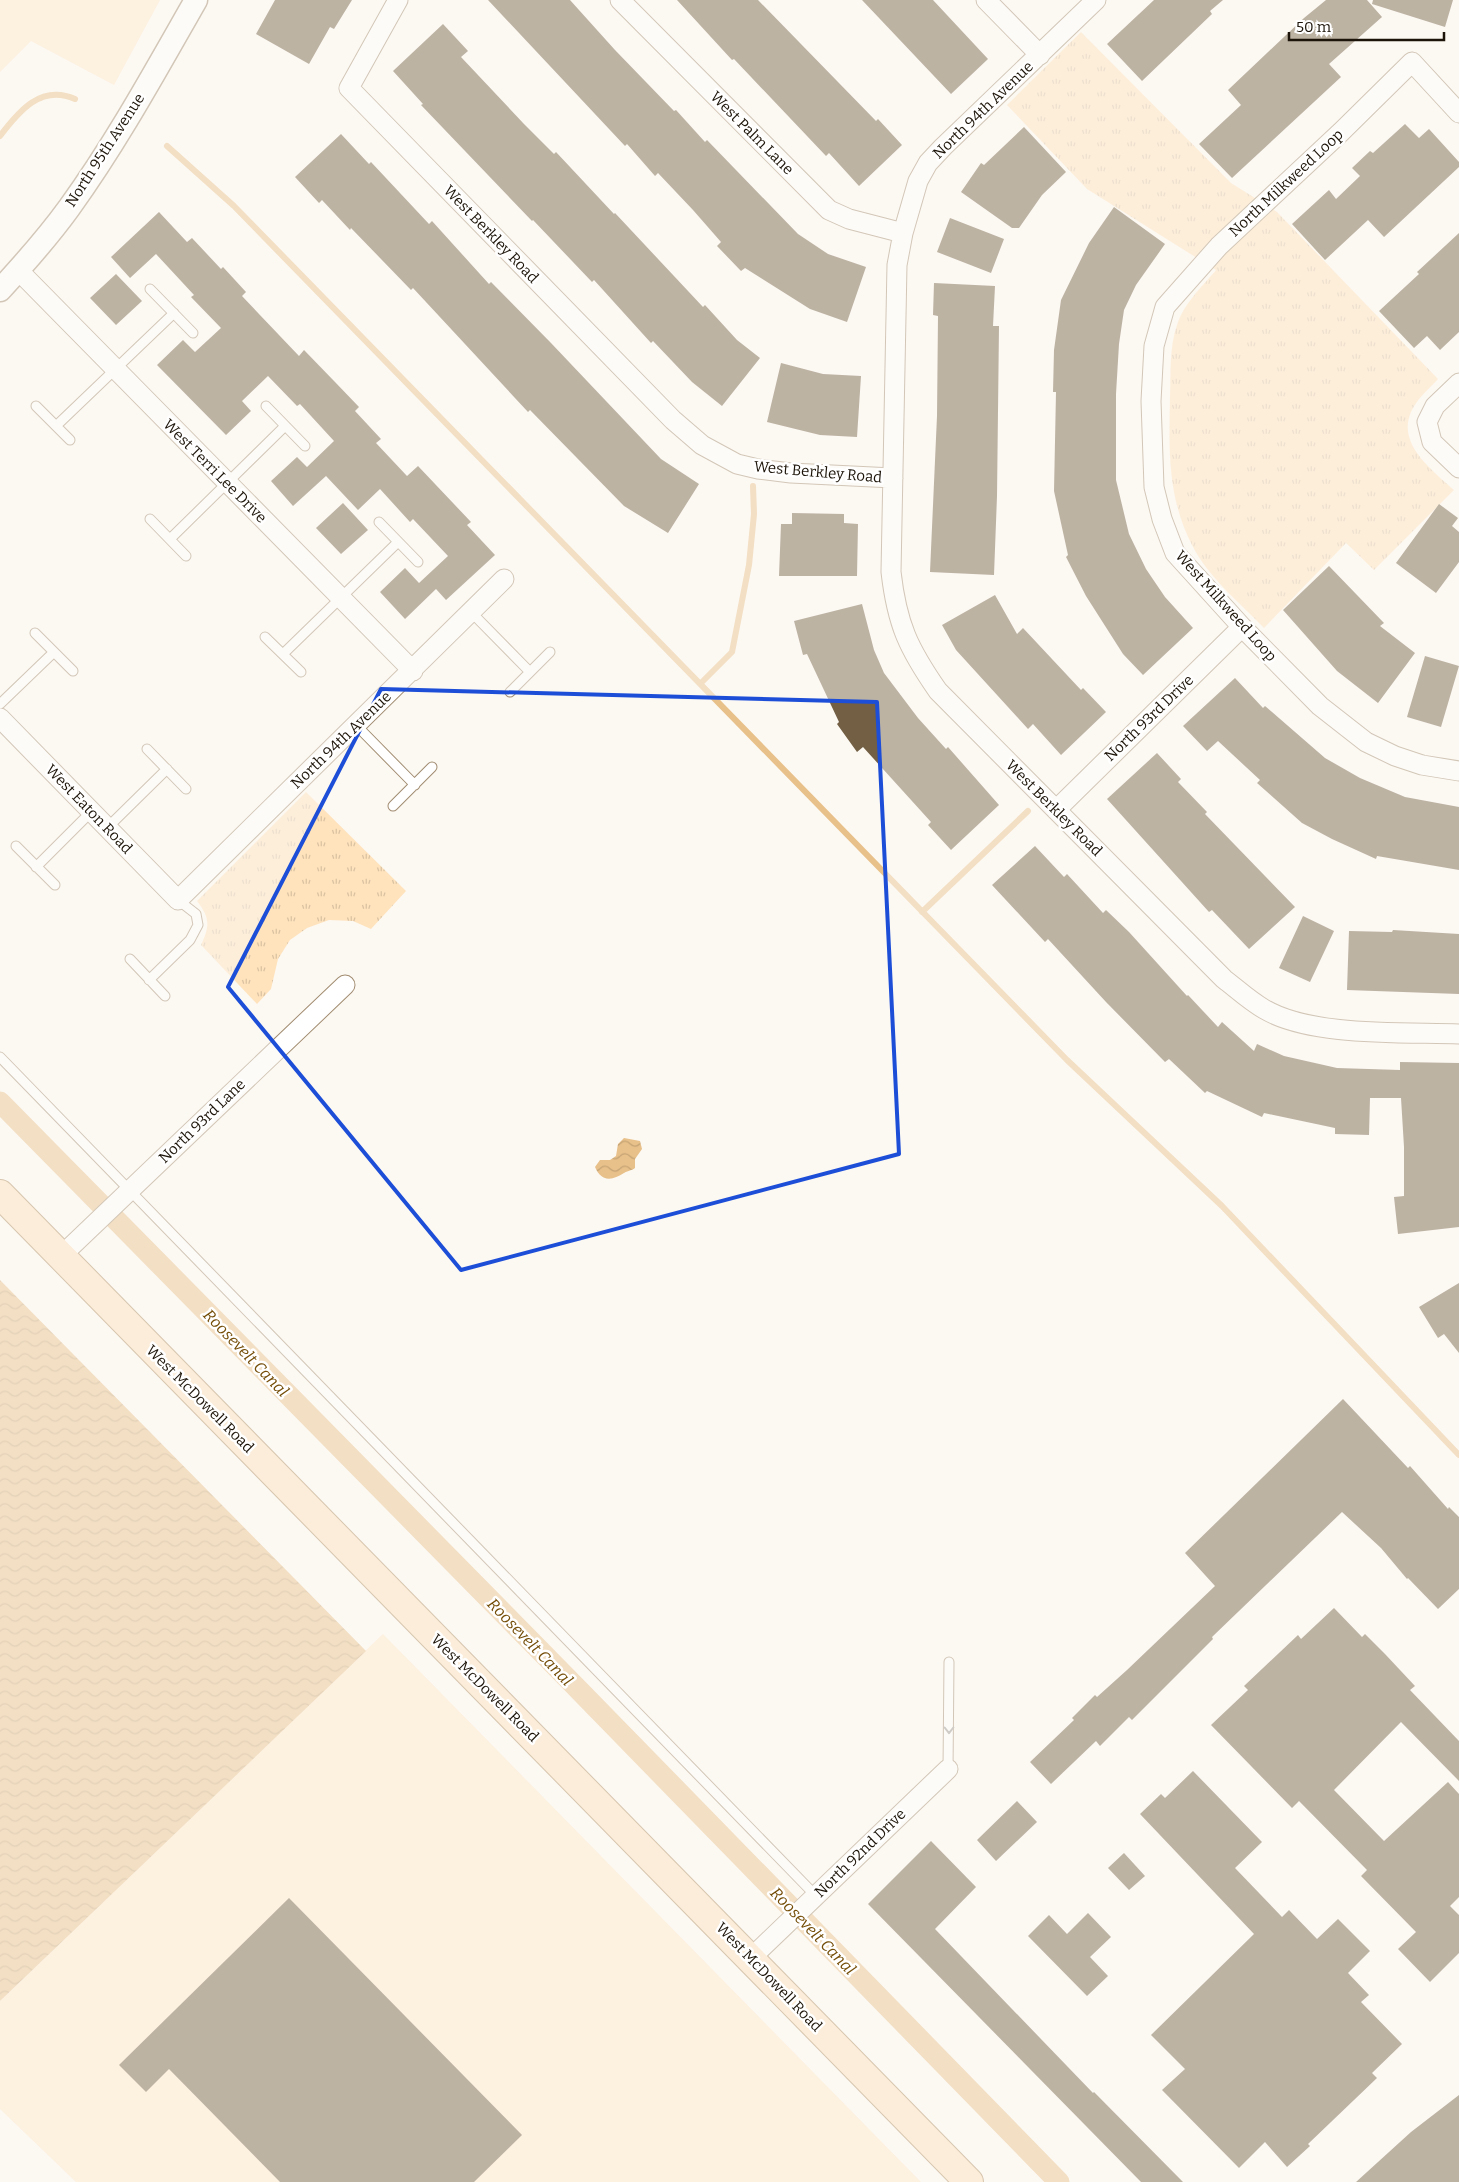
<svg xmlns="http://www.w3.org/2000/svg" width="1459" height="2182" viewBox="0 0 1459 2182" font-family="Bitter,serif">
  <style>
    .built { fill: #fee8ca }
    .grass { fill: url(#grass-tufts) }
    .water { fill: url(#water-waves) }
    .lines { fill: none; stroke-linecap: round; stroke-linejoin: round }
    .stream { stroke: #e8c089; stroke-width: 6 }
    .canal { stroke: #e8c089; stroke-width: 21 }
    .building { fill: #725f44 }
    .service-casing { stroke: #a18c70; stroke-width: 11 }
    .minor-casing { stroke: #a18c70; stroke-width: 21 }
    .tertiary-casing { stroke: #a18c70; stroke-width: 25 }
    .primary-casing { stroke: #ab8a5e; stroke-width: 30 }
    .service { stroke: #fff; stroke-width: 9 }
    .minor { stroke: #fff; stroke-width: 19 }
    .tertiary { stroke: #fff; stroke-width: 22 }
    .primary { stroke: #fbdfba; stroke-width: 28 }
    .oneway { stroke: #999590 }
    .marked { fill: none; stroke: #1d4ed8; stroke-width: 4; stroke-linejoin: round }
    .labels { text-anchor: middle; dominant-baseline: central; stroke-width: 5; stroke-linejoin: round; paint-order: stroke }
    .street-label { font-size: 15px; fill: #1c1409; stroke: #fff }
    .water-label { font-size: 16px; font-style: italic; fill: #744d07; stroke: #fff }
  </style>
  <defs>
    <pattern id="grass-tufts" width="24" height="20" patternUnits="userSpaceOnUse" patternTransform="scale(1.25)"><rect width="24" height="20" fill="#ffe3bd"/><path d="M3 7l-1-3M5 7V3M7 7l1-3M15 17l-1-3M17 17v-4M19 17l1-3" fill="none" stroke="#dac2a1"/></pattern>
    <pattern id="water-waves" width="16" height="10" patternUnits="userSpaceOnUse" patternTransform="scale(1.25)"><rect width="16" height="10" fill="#e8c089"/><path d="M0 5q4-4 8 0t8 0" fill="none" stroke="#c6a475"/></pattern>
  </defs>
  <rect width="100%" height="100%" fill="#fcf8f2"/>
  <!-- built -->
  <path class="built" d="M0,0H160L114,85L31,41L0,72Z
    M383,1634L921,2182H76L0,2109V2001Z"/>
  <!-- grass -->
  <path class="grass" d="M1081,32L1231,183L1277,212L1438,379C1430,388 1419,397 1413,408C1394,442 1431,469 1454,490L1374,570L1346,543L1264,628C1240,603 1208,577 1192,545C1167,496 1169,450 1170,397C1171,373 1169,348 1177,325C1184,303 1202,287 1216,270L1087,189L1007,105Z
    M306,792L406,891L371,929L353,921L329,920L307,928L290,940L278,959L271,989L257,1004L201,945C210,925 210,918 197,901Z"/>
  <!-- water -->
  <path class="water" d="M624,1138L640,1141L642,1149L635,1159V1168C631,1171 629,1170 624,1173C613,1180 602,1183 595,1167L600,1160H610L616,1156L618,1144Z
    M0,1280L366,1651L0,2001Z"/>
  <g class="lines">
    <!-- stream -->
    <path class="stream" d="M0,136C19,111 41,84 75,99
      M167,146L234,206L1067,1060L1222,1206L1459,1455
      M700,684L732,652L749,565L754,514L753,486
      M922,912L1028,811"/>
    <!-- canal -->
    <path class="canal" d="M0,1102L574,1685L1059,2182"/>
  </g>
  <!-- building -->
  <path class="building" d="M275,0H352L334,29L330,27L309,64L256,34Z
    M488,0H570L615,50L674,111L676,110L705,142L707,140L798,234L828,254L866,267L847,322L810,309L745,268L741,271L717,246L721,242L693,210L658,173L655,176L627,144L625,146Z
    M677,0H758L876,121L878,119L902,145L859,186L829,153L826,156L734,59L732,60Z
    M862,0H933L988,59L951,94Z
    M1154,0H1223L1210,11L1212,14L1142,81L1107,44Z
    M1326,0H1367L1382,17L1329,64L1341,77L1232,178L1199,144L1241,105L1228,90L1304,18Z
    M1373,0H1453L1445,27L1372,4Z
    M443,24L468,51L461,57L524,124L554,154L556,152L614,214L615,213L703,307L705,305L737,340L760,358L722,406L692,382L653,341L651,343L594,280L592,282L533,220L532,221L421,105L423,104L393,71Z
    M1405,124L1419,138L1429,129L1459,162V167L1384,237L1368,220L1325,260L1292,224L1329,190L1336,199L1360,176L1352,168L1370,151L1373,153Z
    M1024,127L1066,172L1042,195L1019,228H1012L961,192L981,163L984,165Z
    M341,134L369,164L371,162L429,224L432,221L489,284L491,282L551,343L661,459L699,484L668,533L624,506L530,410L528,412L413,288L411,290L351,228L350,230L322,200L319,203L295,177Z
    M1114,207L1165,244L1136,285L1124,310L1119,344L1116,394V480L1129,534L1146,569L1165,597L1193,628L1143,675L1123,654L1086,596L1066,557L1068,555L1054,491L1056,392H1053L1054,350L1061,300L1089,243Z
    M159,212L187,242L192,238L221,269L223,267L246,292L242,296L299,356L304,350L335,382L359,407L355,411L381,439L376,443L407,476L418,466L471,522L467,525L495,555L446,600L436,589L405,619L380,592L405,568L419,583L448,556L413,519L410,522L380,489L358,510L326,476L293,506L271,481L297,457L307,467L334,441L300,404L297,406L268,376L242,401L251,411L226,435L157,365L183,340L195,352L221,328L191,297L194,295L156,254L130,278L111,257Z
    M950,218L1004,239L991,273L937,252Z
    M1459,233V332L1440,350L1427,336L1414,348L1379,311L1419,274L1417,272Z
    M116,274L142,301L116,325L90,298Z
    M934,283L995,286L993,326H999L997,496L994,575L930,572L937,416L938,316L933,315Z
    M781,363L823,374L861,376L857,437L820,435L767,422Z
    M343,503L368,530L341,554L316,528Z
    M1439,504L1458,518L1452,526L1459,532V562L1436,593L1396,563Z
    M792,513L844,514V523L858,524L857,576H779L781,524H792Z
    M1329,566L1384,623L1380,626L1415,653L1378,703L1337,671L1283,610Z
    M995,595L1017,634L1023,628L1081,690L1083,688L1106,712L1061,755L1033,724L1028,729L956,650L942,625Z
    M862,604L874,650L884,673L918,718L946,749L948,747L999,805L951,850L928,825L931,822L863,747L857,752L837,724L839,722L807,654L803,655L794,621Z
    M1425,656L1459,666L1441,727L1407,717Z
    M1235,678L1263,708L1265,706L1325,758L1360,778L1405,797L1459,807V870L1377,856L1376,859L1332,839L1302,823L1257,783L1260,780L1218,741L1207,751L1183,726Z
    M1157,753L1181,779L1178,782L1207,812L1205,814L1295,907L1249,949L1212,910L1209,912L1107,799Z
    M1035,846L1064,877L1067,874L1103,913L1106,910L1129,932L1187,996L1188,995L1218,1027L1222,1022L1254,1051L1257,1044L1284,1056L1337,1068L1400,1070V1062L1459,1063V1227L1398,1234L1394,1197L1404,1196V1147L1401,1098H1370L1369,1135L1335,1134V1128L1264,1113L1262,1117L1207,1091L1205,1093L1169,1059L1165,1062L1106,1002L1048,939L1045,942L992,885Z
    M1303,916L1334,931L1310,982L1279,968Z
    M1393,930L1459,934V994L1347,990L1349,931L1392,932Z
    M1459,1283V1353L1444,1334L1438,1338L1419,1307Z
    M1343,1399L1408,1468L1410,1466L1448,1509L1449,1507L1459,1517V1589L1438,1609L1408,1578L1407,1579L1381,1548L1342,1512L1212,1637L1213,1639L1132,1720L1129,1717L1100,1746L1096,1741L1051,1784L1030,1762L1074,1720L1072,1718L1095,1695L1097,1697L1127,1670L1215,1586L1185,1553Z
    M1334,1608L1362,1637L1365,1634L1385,1654L1415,1686L1410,1690L1459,1741V1781L1401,1722L1334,1790L1384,1841L1448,1782L1459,1794V1897L1450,1906L1459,1915V1953L1430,1982L1398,1949L1416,1932L1361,1876L1367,1870L1299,1801L1292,1808L1211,1725L1248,1690L1244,1686L1298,1635L1301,1639Z
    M1193,1771L1262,1842L1235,1868L1282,1917L1289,1910L1317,1939L1338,1919L1370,1951L1348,1973L1369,1995L1361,2002L1402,2044L1372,2073L1377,2078L1308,2144L1310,2146L1287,2167L1265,2142L1239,2168L1162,2090L1185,2069L1151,2035L1254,1934L1140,1814L1161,1794L1165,1798Z
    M1017,1801L1037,1822L996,1861L977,1840Z
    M931,1841L976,1887L935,1929L1093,2093L1094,2092L1183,2182H1141L868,1904Z
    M1124,1853L1145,1876L1129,1890L1108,1868Z
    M289,1898L522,2135L474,2182H280L169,2069L146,2092L119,2065Z
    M1088,1913L1111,1937L1090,1957L1108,1976L1087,1996L1028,1936L1049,1915L1067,1934Z
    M1459,2095V2182H1356L1411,2132Z"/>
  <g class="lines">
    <!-- service casing -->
    <g class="service-casing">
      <path id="service" d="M150,289L193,333
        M36,406L70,440
        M266,406L305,446
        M56,426L174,313
        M150,519L186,556
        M379,522L418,562
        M170,539L285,426
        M471,612L530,672
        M35,633L73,671
        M265,637L301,672
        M283,654L398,542
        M510,692L550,652
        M0,704L54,652
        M356,725L415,785
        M147,749L186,789
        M393,806L432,767
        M107,828L167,769
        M16,846L55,885
        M36,867L91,812
        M130,959L165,996
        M149,980L190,940L198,925L196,914L178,900
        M0,1057L816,1896
        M948,1769L949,1662"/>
    </g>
    <!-- minor casing -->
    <g class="minor-casing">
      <path id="minor" d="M398,0L349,88L673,420L702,445L737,464L758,469L791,473L893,478
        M620,0L829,210L849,219L903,233
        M986,0L1040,55
        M1096,0L943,147L928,163L918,181L903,233L897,265L891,572C897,624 908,648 938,691L1224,979C1237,989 1250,1001 1264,1009C1311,1037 1404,1032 1459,1034
        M1459,113L1412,62L1341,132L1219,246L1165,307L1154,346L1151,401L1154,487L1162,519L1175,553L1242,627L1320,706L1366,742L1395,756L1422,765L1459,771
        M18,270L413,671
        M1459,383L1435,406L1427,422L1432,442L1459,468
        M0,718L178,900L504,579
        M1056,810L1242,627
        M60,1257L345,985
        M751,1958L948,1769"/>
    </g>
    <!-- tertiary casing -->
    <g class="tertiary-casing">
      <path id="tertiary" d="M0,290C24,264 48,237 69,208C116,143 156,70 196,0"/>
    </g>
    <!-- primary casing -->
    <g class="primary-casing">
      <path id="primary" d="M0,1194L969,2182"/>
    </g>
    <!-- service -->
    <use href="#service" class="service"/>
    <!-- minor -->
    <use href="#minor" class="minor"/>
    <!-- tertiary -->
    <use href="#tertiary" class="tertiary"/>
    <!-- primary -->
    <use href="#primary" class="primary"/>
  </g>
  <!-- one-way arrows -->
  <defs><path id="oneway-chevron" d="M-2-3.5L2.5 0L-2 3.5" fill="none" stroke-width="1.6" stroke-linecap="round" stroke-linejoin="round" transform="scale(1.25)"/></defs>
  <use class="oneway" href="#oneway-chevron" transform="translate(949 1730) rotate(90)"/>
  <!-- marked area -->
  <path d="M0 0H1459V2182H0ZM381,689L877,702L899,1154L461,1270L228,987Z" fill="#fcf8f2" fill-opacity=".55" fill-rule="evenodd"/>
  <path class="marked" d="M381,689L877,702L899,1154L461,1270L228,987Z"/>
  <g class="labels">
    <!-- street labels -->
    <g class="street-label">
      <text transform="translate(983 110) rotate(-44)">North 94th Avenue</text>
      <text transform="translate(752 133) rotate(45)">West Palm Lane</text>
      <text transform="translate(105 150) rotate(-57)">North 95th Avenue</text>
      <text transform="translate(1286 183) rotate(-43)">North Milkweed Loop</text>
      <text transform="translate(491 234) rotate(46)">West Berkley Road</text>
      <text transform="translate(215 471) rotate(45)">West Terri Lee Drive</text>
      <text transform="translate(818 472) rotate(5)">West Berkley Road</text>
      <text transform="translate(1226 606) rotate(48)">West Milkweed Loop</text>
      <text transform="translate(1149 718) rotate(-44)">North 93rd Drive</text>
      <text transform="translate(341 740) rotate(-44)">North 94th Avenue</text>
      <text transform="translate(1054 808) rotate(45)">West Berkley Road</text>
      <text transform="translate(89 809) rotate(46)">West Eaton Road</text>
      <text transform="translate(202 1121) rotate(-44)">North 93rd Lane</text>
      <text transform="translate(200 1399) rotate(45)">West McDowell Road</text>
      <text transform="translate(485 1688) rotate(45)">West McDowell Road</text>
      <text transform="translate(860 1853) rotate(-44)">North 92nd Drive</text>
      <text transform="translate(769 1977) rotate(46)">West McDowell Road</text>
    </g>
    <!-- water labels -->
    <g class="water-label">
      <text transform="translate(246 1353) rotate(46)">Roosevelt Canal</text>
      <text transform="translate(530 1642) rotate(46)">Roosevelt Canal</text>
      <text transform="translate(813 1931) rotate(46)">Roosevelt Canal</text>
    </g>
  </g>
  <!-- scale -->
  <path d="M1289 32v8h155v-8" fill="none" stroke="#1c1409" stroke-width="2.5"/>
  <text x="1296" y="32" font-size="15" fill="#1c1409" stroke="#ffffff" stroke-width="4" paint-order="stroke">50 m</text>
</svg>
